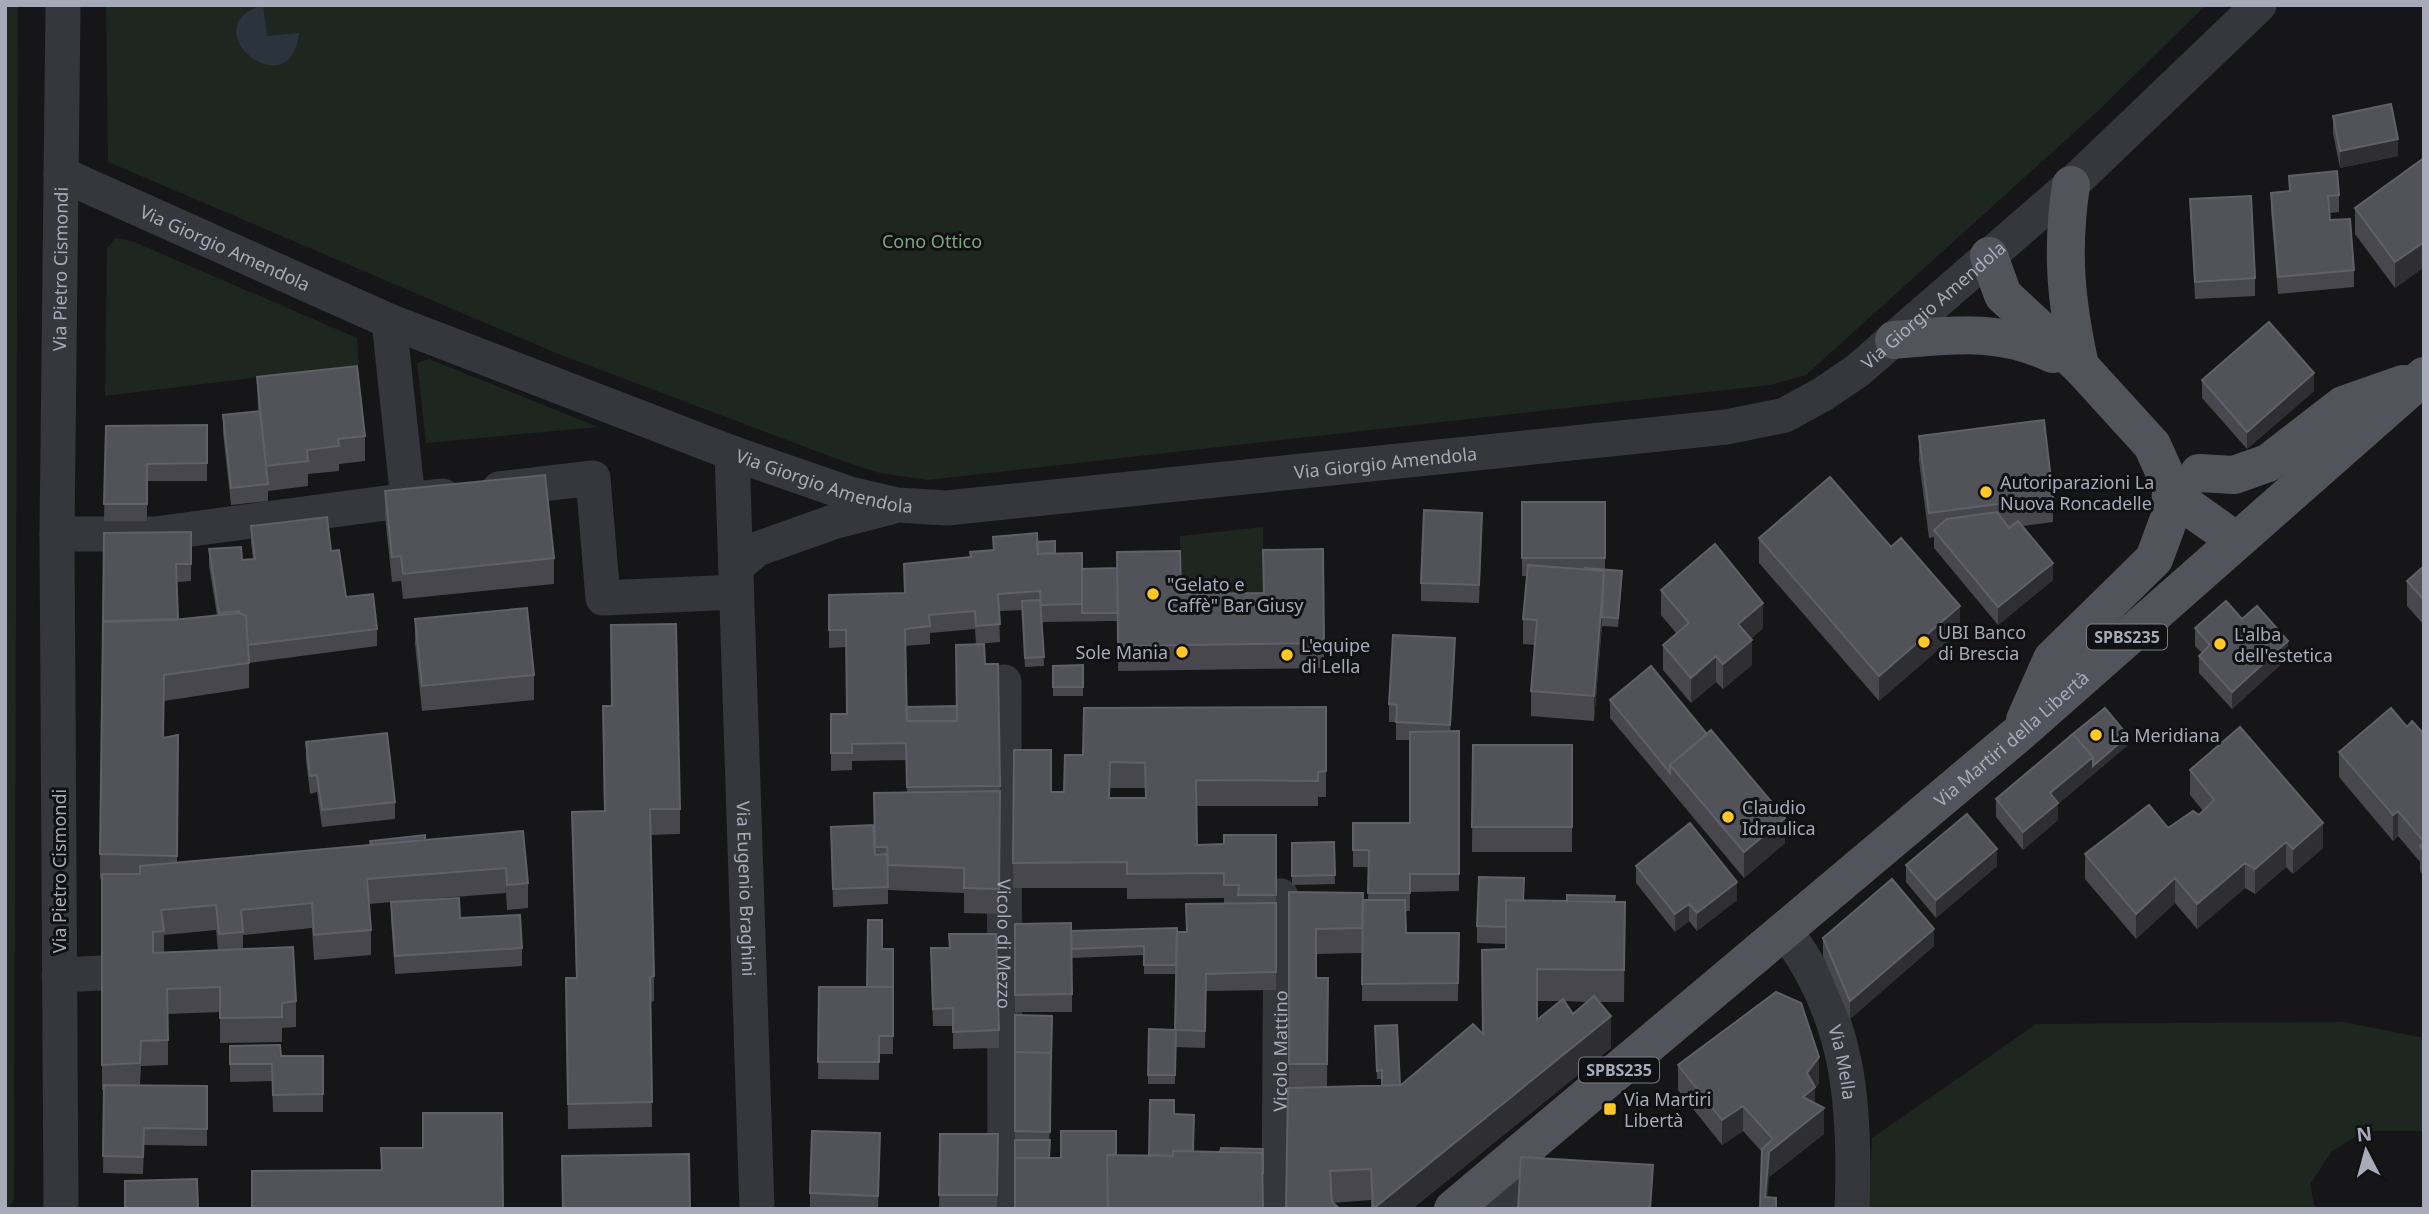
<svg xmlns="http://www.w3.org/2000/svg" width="2429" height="1214" viewBox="0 0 2429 1214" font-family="'Noto Sans',sans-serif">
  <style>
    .green { fill: #1d261f }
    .water { fill: #2b333d }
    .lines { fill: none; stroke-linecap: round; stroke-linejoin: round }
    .street { stroke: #36373d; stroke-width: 35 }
    .primary { stroke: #52545c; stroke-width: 38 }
    .wall { fill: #47474d; fill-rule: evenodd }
    .shaded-wall { fill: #2f2f33 }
    .building { fill: #525259; stroke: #5f6068; stroke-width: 2; fill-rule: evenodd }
    .poi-dot { fill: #ffc827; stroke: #111113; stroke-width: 2.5 }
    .labels { text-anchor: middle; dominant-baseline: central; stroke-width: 6; stroke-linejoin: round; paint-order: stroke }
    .shield { fill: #111113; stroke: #7a7d87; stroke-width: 2 }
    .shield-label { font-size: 16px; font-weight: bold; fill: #a7abb9 }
    .park-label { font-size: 18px; fill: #7ca682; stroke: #111113 }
    .street-label { font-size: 18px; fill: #a7abb9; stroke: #111113 }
    .poi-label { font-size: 18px; fill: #a7abb9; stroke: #111113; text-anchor: start }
  </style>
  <rect width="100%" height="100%" fill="#161618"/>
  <!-- green -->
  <path class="green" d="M5,5H18L14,1199L8,1209H5Z
    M106,5H2206L2098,111L1806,375L1770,385L927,480L880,473L845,462L556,353L108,162Z
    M116,238L132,241L357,338L359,365L105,396L107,248Z
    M429,359L598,427L426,443L417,363Z
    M1263,527L1264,618L1181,619L1180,536Z
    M2343,1022L2424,1038V1131H2366L2332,1151L2310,1184L2315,1209H1869L1872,1138L2036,1024Z"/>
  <!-- water -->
  <path class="water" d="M263,5L267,36L299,33C291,111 189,27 263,5Z"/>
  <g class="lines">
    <!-- street -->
    <g class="street">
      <path id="s1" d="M61,174L389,321L732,453L850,494L897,505L947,508L1726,427L1785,415L1823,394L1857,371L2071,185L2259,5"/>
      <path d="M389,321L408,500L443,496"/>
      <path id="s2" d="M732,453L757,1209"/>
      <path d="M499,489L593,478L603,598L736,592"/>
      <path d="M57,534H155L408,500"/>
      <path d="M736,567L757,549L836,521L891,507"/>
      <path id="s3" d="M1004,682L1005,1209"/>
      <path id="s4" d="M1785,931C1850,1016 1856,1106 1852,1209"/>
      <path d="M59,975L102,973"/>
      <path id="s5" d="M61,1209L57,534L63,5"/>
      <path id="s6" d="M1279,1209L1281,896"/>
      <path d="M1500,1209L1507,1164"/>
    </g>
    <!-- primary -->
    <g class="primary">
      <path d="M2071,185C2061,252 2066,301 2080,366"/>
      <path d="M1989,256L2003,295L2080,366L2152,445L2171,487L2190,508L2235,540"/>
      <path d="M1894,340C1953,335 1998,328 2053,354"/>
      <path d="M2199,473L2234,475L2268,463L2343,405L2403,384"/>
      <path d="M2025,720L2052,659L2154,559L2170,516L2171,487"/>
      <path id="s7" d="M1453,1209L2018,734L2424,376"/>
    </g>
  </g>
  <!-- wall -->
  <path class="wall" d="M2333,116L2398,156L2340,168L2333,133Z
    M2424,158V267L2395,288L2355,234V208Z
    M2289,176L2339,195V212L2330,213V220L2354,270V287L2278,294L2271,210V193L2289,191Z
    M2190,199L2255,278V296L2195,299Z
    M257,377L365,436V461L339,464V471L308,474V486L268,491V501L231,505L223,433V415L258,412Z
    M2202,380L2314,391L2247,449L2202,398Z
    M207,425V481H147V521H104L106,426Z
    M1919,436L2053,497V522L2023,526L2053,580L1998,625L1934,548V537L1929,538L1919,461Z
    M385,491L554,558V584L403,599L401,581L392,582L385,516Z
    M1522,502H1605V570L1622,580L1618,627L1602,626L1594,721L1531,716V691L1535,645L1523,644V619L1527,576H1522Z
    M251,526L331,551L346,597L377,629V646L249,663V688L164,701V738L178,735L177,863L523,831L528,883V908L507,910L506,893L403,901L460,918L522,948V966L395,974L391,919V902L369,904L371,930V955L314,960L312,928L243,935V949L296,1001V1027L282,1028V1042L220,1043V1012L168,1014V1065L141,1066L140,1085L207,1086V1146L144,1145L143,1174L103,1173L104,1090H102V879H100V854L104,533L191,532V581L177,582L178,619L217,615L209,566V549L242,560L253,559L251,543ZM216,930L218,950L164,952V935Z
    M1482,530L1479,603L1421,601V583Z
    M993,537L1037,542L1082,569L1181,594L1264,593L1323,549L1324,668L1118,671V620V621L1042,622L1044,666L1025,667L1022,610L999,611L1000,642L976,644L975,629L930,633V644L905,646L906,716L957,706L985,664L1000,786L999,914L964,913V893L888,890V904L833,907L831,827L873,825L907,792L906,760L852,761V770L831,771V714H847L846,647L829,648V595L904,593L970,557L993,550Z
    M1759,538L1960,631L1879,701L1759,563Z
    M2424,566V625L2407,606V581Z
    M1661,590L1763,628L1751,639L1752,665L1723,689L1716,682L1691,703L1663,670V645L1676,633L1661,615Z
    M415,619L534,675V700L422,711L415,644Z
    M2242,619L2288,658L2232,709L2199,673V656L2202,653L2195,646V628Z
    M1455,655L1450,732L1459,731V891L1410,892V911H1405L1406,933H1459L1458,1001H1362V938V953L1316,954V978H1328L1327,1087L1382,1085V1079H1377L1375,1026L1400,1085L1483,1034L1506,949V944L1477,943V926L1524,901L1625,902L1624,1002H1598L1611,1048L1412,1209H1371V1200L1332,1203L1286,1209L1289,1088V892L1368,900L1369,867H1353V823H1410V740H1396V722H1389V704ZM1537,1001H1560L1537,1020ZM1565,1001L1587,1002L1573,1014Z
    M1083,665V696H1053V666Z
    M1610,700L1785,843L1744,878L1610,718Z
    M1326,707V797H1318V806H1196L1197,845L1224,844L1276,835V990L1206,991L1205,1048L1175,1047V1084H1148V1075L1175,1030L1176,974H1144V955L1072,958V1012H1015V924L1071,931L1187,932L1224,904V898L1127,899V888H1013L1014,750L1051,792H1064L1083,755ZM1110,788H1145L1146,798H1110Z
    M2407,727L2424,734V876L2420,871V862L2398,836L2393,841L2339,777V752Z
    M603,731L680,809V834L651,835L654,976V1001L651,1002L652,1127L568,1129L566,978H576L572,812L604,811Z
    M306,742L395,802V819L322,827L317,792L310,794L306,760Z
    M1473,745H1572V852H1472Z
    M2128,745L2058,804V820L2023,850L1996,817V799Z
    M2190,770L2323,848L2293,874L2286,867L2255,894L2245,888L2197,929L2175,903L2136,939L2085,879V854L2168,828L2199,815L2203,811L2190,795Z
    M1334,842L1335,884L1292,885V843Z
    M1906,865L1997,866L1936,918L1906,882Z
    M1636,866L1737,900L1697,931L1689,921L1675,932L1636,883Z
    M1823,938L1934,946L1850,1019L1823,956Z
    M893,949V1054H879V1080L818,1079L819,987H867Z
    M931,966L999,1030V1048L953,1049V1026H933Z
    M1015,1015L1052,1016L1049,1158L1116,1155H1149L1174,1114L1194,1151L1220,1152L1263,1149L1015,1209Z
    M230,1046L281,1056H323V1112H273L272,1081L230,1082Z
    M1678,1065L1819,1083L1815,1088V1103L1824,1134L1769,1177L1760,1209L1762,1152L1743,1131L1722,1145L1678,1090Z
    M940,1134H998L997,1209H939Z
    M880,1150L878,1209H810V1193Z"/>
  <!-- shaded-wall -->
  <path class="shaded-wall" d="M2398,139V156L2340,168V151Z
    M2424,242V267L2395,288V262Z
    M2314,373V391L2247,449V432Z
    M1482,513V530L1479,603V585Z
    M2053,563V580L1998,625V607Z
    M1604,571V596L1594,721V696Z
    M1763,603V628L1738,650V624Z
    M1960,606V631L1879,701V676Z
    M1455,638V655L1450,743V725Z
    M1752,640V665L1723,689V664Z
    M2288,641V658L2232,709V692Z
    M1716,656V682L1691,703V678Z
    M2128,736V745L2058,804V820L2023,850V832L2050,793L2093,757Z
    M2398,811V836L2393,841V815Z
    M1785,818V843L1744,878V852Z
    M2323,823V848L2293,874V849Z
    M2286,842V867L2255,894V869Z
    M1997,849V866L1936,918V900Z
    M2245,863V888L2197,929V904Z
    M2175,878V903L2136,939V914Z
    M1737,882V900L1697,931V913Z
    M1689,904V921L1675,932V914Z
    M1934,929V946L1850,1019V1001Z
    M1611,1016V1048L1412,1209H1373Z
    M1819,1057V1083L1815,1088V1112L1803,1097L1807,1073Z
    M1743,1106V1131L1722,1145V1120Z
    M1824,1108V1134L1769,1177L1767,1209L1765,1197L1769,1152Z"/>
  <!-- building -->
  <path class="building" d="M2391,104L2398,139L2340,151L2333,116Z
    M2424,158V242L2395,262L2355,208Z
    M2337,171L2339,195L2328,196L2330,220L2350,219L2354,270L2278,277L2271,193L2290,191L2289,176Z
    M2251,196L2255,278L2195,282L2190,199Z
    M2269,322L2314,373L2247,432L2202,380Z
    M357,366L365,436L338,439L339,446L307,450L308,461L266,466L257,377Z
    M260,411L268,484L231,488L223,415Z
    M2044,420L2053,497L1929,513L1919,436Z
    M207,425V463L147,464V504H104L106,426Z
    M545,475L554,558L403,574L401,556L392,557L385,491Z
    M1830,477L1891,547L1901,538L1960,606L1879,676L1759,538Z
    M1522,502H1605V558H1522Z
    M1424,510L1482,513L1479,585L1421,583Z
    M1997,512L2009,528L2018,521L2053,563L1998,607L1934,530L1947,519Z
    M327,517L331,551L339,550L346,597L373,594L377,629L248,645L246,616L239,613V611L219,613L209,549L241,547L242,560L255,559L251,526Z
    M191,532V564H176L178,619L103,621L104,533Z
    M1037,533L1038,554L1082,553V604L1041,605L1040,591L998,594L1000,624L976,626L975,611L929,615L930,626L905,629L907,721H957L956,645L984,644L985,664H998L1000,786L907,787L906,743L852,744V753H831V714H847L846,630H829V595L905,593L904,564L971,557L970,552L994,550L993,537Z
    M1055,541V553L1038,554L1037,542Z
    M1715,544L1763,603L1738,624L1752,640L1723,664L1716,656L1691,678L1663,645L1689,623L1661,590Z
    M1323,549L1324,643L1118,646L1117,552L1180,551L1181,594L1264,593L1263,550Z
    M1528,565L1604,571L1594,696L1531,691L1537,620L1523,619Z
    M2424,566V600L2407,581Z
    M1117,568L1118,613H1082V569Z
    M1585,568L1622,571L1618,618L1602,617L1604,571L1585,569Z
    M1040,600L1044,657L1025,658L1022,601Z
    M2226,601L2242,619L2257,606L2288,641L2232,692L2199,656L2210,645L2195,628Z
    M527,608L534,675L422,686L415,619Z
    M240,613L246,616L249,663L164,675L163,738L178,735L177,856L100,854L103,622L173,620Z
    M676,624L680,809H650L654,976L650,977L652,1102L568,1104L566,978H577L572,812L605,811L603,706H612L611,625Z
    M1393,635L1455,638L1450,725L1396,722L1397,705L1389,704Z
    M1083,665V687H1053V666Z
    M1651,666L1707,734L1670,765V773L1610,700Z
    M957,706V721H907L906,707Z
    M1326,707V771L1318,772V781L1196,780L1197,845L1224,844V835H1276V895H1238L1239,885H1224V873L1127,874V862L1013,863L1014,750H1051V792H1064L1065,755H1083L1084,708ZM1110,762L1145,763L1146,798H1109Z
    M2105,708L2128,736L2093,766V757L2073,734L2069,737Z
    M2391,708L2407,727L2412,721L2424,734V842L2398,811L2393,815L2339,752Z
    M2240,727L2323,823L2293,849L2286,842L2255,869L2245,863L2197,904L2175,878L2136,914L2085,854L2149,805L2168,828L2193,811L2199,815L2214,800L2190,770Z
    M1711,730L1785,818L1744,852L1670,765Z
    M1459,731V874H1410V893H1368L1369,850H1353V823H1410V732Z
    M387,733L395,802L322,810L317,775L310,776L306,742Z
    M2073,734L2093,757L2050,793L2058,803L2023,832L1996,799Z
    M1473,745H1572V827H1472Z
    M1000,791L999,889L964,888V868L888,865L887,847H875L874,793Z
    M1967,814L1997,849L1936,900L1906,865Z
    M1690,823L1737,882L1697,913L1689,904L1675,914L1636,866Z
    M873,825L875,855L887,854L888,887L833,889L831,827Z
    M523,831L528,883L507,885L506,868L367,879L371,930L314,935L312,903L241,910L243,932L219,934L216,905L161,910L164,931L153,932V953L293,947L296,1001L282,1003V1017L220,1018V987L167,989L168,1040L141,1041L140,1063L102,1065V874H140V866Z
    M425,835V840L371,845L370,841Z
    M1334,842L1335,875L1292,876V843Z
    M2424,843V851L2420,846Z
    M1479,877L1524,878L1523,901L1506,900V927L1477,926Z
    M1892,879L1934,929L1850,1001L1823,938Z
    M1289,892L1363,893L1362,928L1316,929V978H1328L1327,1064H1289Z
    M1567,895L1615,896L1614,902L1567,901Z
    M459,898L460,918L520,915L522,948L395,956L391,902Z
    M1363,900H1405L1406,933H1459L1458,983L1362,984Z
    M1506,900L1625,902L1624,970L1537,969V1020L1563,999L1573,1014L1594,996L1611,1016L1373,1209L1371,1169L1330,1171L1332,1202L1340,1209H1286L1288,1088L1401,1085L1473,1024L1483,1034L1482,950L1506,949Z
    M1276,903V972L1206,974L1205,1031L1175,1030L1177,932H1187L1186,904Z
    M868,920H882V949H893V996V987H867Z
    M1071,923L1072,994L1015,995V924Z
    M1177,928L1176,965H1144V946L1072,949L1071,931Z
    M949,934H996L999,1030L953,1032V1008L933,1009L931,948H950Z
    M819,987H893V1036H879V1062H818Z
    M1776,992L1801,1003L1819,1057L1807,1073L1815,1087L1803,1097L1824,1108L1769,1152L1765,1197L1776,1198V1209H1760L1762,1149L1773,1139L1743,1106L1722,1120L1678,1065Z
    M1015,1015L1052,1016L1051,1061V1053L1015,1052V1059Z
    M1397,1025L1400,1085H1382V1070L1377,1071L1375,1026Z
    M1149,1029L1176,1030L1175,1075H1148Z
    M280,1045L281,1056H323V1094L273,1095L272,1064H230V1046Z
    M1015,1052L1051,1053L1050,1132L1015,1131Z
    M104,1085L207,1086V1129L144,1128L143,1157L103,1156Z
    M1150,1100H1174V1114L1194,1115L1193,1151H1173V1156L1149,1155Z
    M423,1113H502L503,1209H252V1171L382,1170L381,1148H423Z
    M812,1131L880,1133L878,1196L810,1193Z
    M1061,1131H1116V1155H1107L1108,1209H1015V1158H1061Z
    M940,1134H998L997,1195H939Z
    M1015,1140H1050L1049,1158H1015Z
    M1221,1148L1263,1149V1174L1262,1153L1220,1152Z
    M1173,1151L1262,1153L1263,1209H1108L1107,1155L1173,1156Z
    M689,1154L690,1209H563L562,1156Z
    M1521,1157L1653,1165L1650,1209H1518Z
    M197,1179L198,1209H125V1181Z"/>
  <!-- markers -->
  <g class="poi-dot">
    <circle cx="1986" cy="492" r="7"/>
    <circle cx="1153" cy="594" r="7"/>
    <circle cx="1924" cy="642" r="7"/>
    <circle cx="2220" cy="644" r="7"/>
    <circle cx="1182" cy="652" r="7"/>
    <circle cx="1287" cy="655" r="7"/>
    <circle cx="2096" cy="735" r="7"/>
    <circle cx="1728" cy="817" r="7"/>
    <rect x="1603" y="1102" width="14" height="14" rx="3.5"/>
  </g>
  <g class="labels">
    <!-- shield labels -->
    <g class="shield">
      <rect x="2087" y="624.5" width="80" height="25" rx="5"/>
      <rect x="1579" y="1057.5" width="80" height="25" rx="5"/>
    </g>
    <g class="shield-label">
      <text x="2127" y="637">SPBS235</text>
      <text x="1619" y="1070">SPBS235</text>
    </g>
    <!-- park labels -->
    <g class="park-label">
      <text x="932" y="241">Cono Ottico</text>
    </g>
    <!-- street labels -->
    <g class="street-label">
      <text stroke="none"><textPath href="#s1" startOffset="180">Via Giorgio Amendola</textPath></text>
      <text stroke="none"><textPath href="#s5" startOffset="940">Via Pietro Cismondi</textPath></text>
      <text stroke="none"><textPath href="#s1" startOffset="1979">Via Giorgio Amendola</textPath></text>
      <text stroke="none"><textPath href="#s1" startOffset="1391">Via Giorgio Amendola</textPath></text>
      <text stroke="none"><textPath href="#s1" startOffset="824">Via Giorgio Amendola</textPath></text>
      <text stroke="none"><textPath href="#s7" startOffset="730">Via Martiri della Libertà</textPath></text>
      <text transform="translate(59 871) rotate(-90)">Via Pietro Cismondi</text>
      <text stroke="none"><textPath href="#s2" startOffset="436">Via Eugenio Braghini</textPath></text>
      <text stroke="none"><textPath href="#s3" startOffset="262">Vicolo di Mezzo</textPath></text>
      <text stroke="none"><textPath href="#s6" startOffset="158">Vicolo Mattino</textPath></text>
      <text stroke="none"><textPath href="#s4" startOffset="145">Via Mella</textPath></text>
    </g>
    <!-- poi labels -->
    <g class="poi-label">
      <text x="2000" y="482">Autoriparazioni La<tspan x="2000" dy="21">Nuova Roncadelle</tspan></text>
      <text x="1167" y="584">"Gelato e<tspan x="1167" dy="21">Caffè" Bar Giusy</tspan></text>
      <text x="1938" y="632">UBI Banco<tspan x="1938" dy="21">di Brescia</tspan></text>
      <text x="2234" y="634">L'alba<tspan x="2234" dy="21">dell'estetica</tspan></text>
      <text x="1301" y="645">L'equipe<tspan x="1301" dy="21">di Lella</tspan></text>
      <text x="1168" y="652" text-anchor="end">Sole Mania</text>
      <text x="2110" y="735">La Meridiana</text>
      <text x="1742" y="807">Claudio<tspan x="1742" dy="21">Idraulica</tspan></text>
      <text x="1624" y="1099">Via Martiri<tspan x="1624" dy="21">Libertà</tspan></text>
    </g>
  </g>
  <!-- border -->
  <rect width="2429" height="1214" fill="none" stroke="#a7abb9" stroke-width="14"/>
  <!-- north arrow -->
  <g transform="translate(2366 1151) rotate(354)" stroke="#111113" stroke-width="5" paint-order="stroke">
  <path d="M0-5L12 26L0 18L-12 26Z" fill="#a7abb9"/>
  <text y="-10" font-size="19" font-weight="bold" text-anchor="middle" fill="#a7abb9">N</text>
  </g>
</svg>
